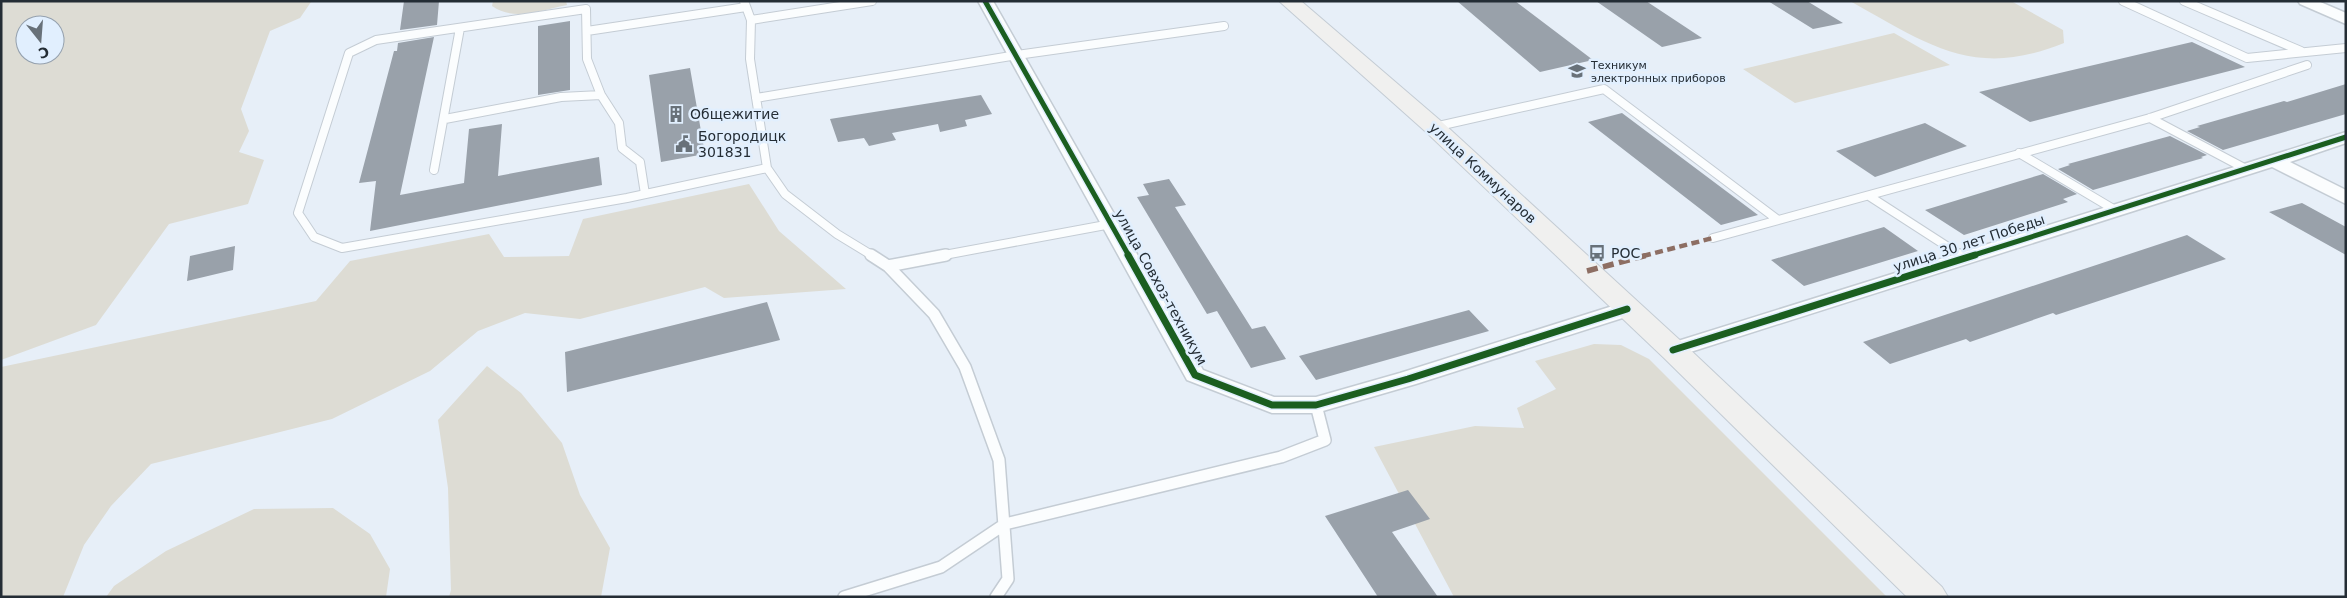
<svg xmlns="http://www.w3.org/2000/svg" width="2347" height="598" viewBox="0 0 2347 598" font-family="'DejaVu Sans',sans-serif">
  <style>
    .green { fill: #dddcd4; fill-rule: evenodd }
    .building { fill: #99a1aa }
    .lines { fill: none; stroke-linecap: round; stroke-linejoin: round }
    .service-far1-casing { stroke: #c4ccd4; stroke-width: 10 }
    .service-casing { stroke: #c4ccd4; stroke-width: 14 }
    .minor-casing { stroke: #c4ccd4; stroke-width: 3 }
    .secondary-casing { stroke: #c4ccd4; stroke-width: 2 }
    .service-far1 { stroke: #fbfdfe; stroke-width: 8 }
    .service { stroke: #fbfdfe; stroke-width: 11 }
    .minor { fill: #fbfdfe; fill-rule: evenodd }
    .secondary { fill: #f0f0ef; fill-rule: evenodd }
    .quiet-far1 { stroke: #8d6e63; stroke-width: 4.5; stroke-dasharray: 8 4.5; stroke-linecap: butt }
    .quiet { stroke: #8d6e63; stroke-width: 5.5; stroke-dasharray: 11 5.5; stroke-linecap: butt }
    .cycleway-far1-casing { stroke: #e1effe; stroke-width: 8 }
    .cycleway-casing { stroke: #e1effe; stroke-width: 10 }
    .cycleway-far1 { stroke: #1b5e20; stroke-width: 5 }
    .cycleway { stroke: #1b5e20; stroke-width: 7 }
    .labels { text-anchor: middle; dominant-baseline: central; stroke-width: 5; stroke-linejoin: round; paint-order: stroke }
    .far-poi-label { font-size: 11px; fill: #242d35; stroke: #e1effe; text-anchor: start }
    .poi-label { font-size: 14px; fill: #242d35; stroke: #e1effe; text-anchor: start }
    .street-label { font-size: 14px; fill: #242d35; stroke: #e1effe }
  </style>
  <rect width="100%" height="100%" fill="#e7eff8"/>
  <!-- green -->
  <path class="green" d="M1,1L311,2L300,18L270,31L241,109L249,131L239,152L264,160L248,204L169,224L96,325L1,360ZM25,25H55V55H25Z
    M493,1H566L567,5C541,10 515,22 492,6Z
    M1850,1H2011L2063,30L2064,43C1974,80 1927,44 1850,1Z
    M1894,33L1950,65L1795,103L1743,69Z
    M749,184L779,231L846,289L724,298L705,287L580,319L525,313L478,331L430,371L332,419L151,464L111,506L84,545L63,597H1V367L316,301L350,261L489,234L504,257L569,256L583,219Z
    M1594,344L1621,345L1649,359L1887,597H1454L1374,447L1475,426L1524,428L1517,408L1556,389L1535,361Z
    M487,366L521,393L562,443L580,495L610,548L601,597H449L451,590L448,488L438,420Z
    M333,508L370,534L390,569L386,597H106L114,586L166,551L254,509Z"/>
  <!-- building -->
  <path class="building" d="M404,1H439L437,25L400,30Z
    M1457,1H1515L1593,60L1540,72Z
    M1596,1H1646L1702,38L1662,47Z
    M1768,1H1807L1843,23L1813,29Z
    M570,21V90L538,95V26Z
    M434,37L400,195L464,183L469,129L502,124L498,176L599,157L602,185L370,231L376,181L359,183L394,51H397L398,43Z
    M2192,42L2245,67L2030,122L1979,92Z
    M690,68L705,154L661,162L649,75Z
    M2346,84V114L2223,150L2187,131L2200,127L2197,126L2284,101L2287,102Z
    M981,95L992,114L965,120L967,126L940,132L938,124L892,133L896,140L869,146L864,138L838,142L830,119Z
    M1622,113L1758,215L1721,225L1588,122Z
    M1925,123L1967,146L1875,177L1836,151Z
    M2170,136L2207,155L2201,157L2203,158L2093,190L2058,169L2070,165L2068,164Z
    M2043,174L2077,194L2063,199L2068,202L1964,235L1925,210Z
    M1169,179L1186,205L1175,207L1252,329L1265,326L1286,359L1251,368L1217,311L1207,314L1137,197L1149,195L1143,184Z
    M2302,203L2346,227V255L2269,212Z
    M1884,227L1918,251L1804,286L1771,260Z
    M2187,235L2226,259L2056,315L2053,313L1970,342L1966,339L1890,364L1863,342Z
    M235,246L233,270L187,281L190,256Z
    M767,302L780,340L567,392L565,352Z
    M1469,310L1489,331L1316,380L1299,356Z
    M1408,490L1430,519L1392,532L1438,597H1378L1325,516Z"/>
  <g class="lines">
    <!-- service-far1 casing -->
    <g class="service-far1-casing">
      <path id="service-far1" d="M2123,1L2247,58L2346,48
        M2184,1L2301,51
        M751,20L872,1
        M587,31L746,7
        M601,95L587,59L586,9L376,40L349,53L298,213L314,237L342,248L627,198L767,168L750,59L751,20L744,1
        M756,98L1017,55L1224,26
        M2150,118L2246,169
        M445,119L561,97L601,95L619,123L622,148L640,162L645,194
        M1434,127L1604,89L1778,220
        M2019,153L2115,210
        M767,168L785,194L837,234L873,256
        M434,170L460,28
        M1869,196L1962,256
        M1713,238L2150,118L2307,65
        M939,256L1111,224"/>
    </g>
    <!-- service casing -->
    <g class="service-casing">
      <path id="service" d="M871,255L888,266L946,255
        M1960,255L1965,258
        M888,266L934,314L965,367L999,460L1008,579L996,597
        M844,597L941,567L1005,524L1281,457L1325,440L1316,405"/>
    </g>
    <!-- minor casing -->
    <g class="minor-casing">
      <path id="minor" d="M978,1H993L1203,370L1274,397H1316L1400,373L1619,304L1627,302L1635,304L1638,309L1635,314L1416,384L1316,413H1272L1187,380Z
        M2298,1H2318L2346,13V24L2300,4Z
        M2346,132V143L2290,162L2346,190V204L2272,167L1681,355L1673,357L1665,355L1662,350L1665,345Z"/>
    </g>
    <!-- secondary casing -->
    <g class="secondary-casing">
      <path id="secondary" d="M1279,1H1301L1442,122L1683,343L1942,587L1948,597H1907L1663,357L1426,132Z"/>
    </g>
    <!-- service-far1 -->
    <use href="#service-far1" class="service-far1"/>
    <!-- service -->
    <use href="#service" class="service"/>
    <!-- minor -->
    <use href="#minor" class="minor"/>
    <!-- secondary -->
    <use href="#secondary" class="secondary"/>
    <!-- quiet-far1 -->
    <path class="quiet-far1" d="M1643,256L1713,238"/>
    <!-- quiet -->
    <path class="quiet" d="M1587,271L1648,255"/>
    <!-- cycleway-far1 casing -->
    <g class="cycleway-far1-casing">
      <path id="cycleway-far1" d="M985,1L1129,256
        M1971,256L2346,137"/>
    </g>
    <!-- cycleway casing -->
    <g class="cycleway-casing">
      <path id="cycleway" d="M1128,255L1195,375L1272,405H1316L1408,379L1627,309
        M1673,350L1975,255"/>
    </g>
    <!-- cycleway-far1 -->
    <use href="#cycleway-far1" class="cycleway-far1"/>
    <!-- cycleway -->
    <use href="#cycleway" class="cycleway"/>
  </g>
  <!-- icons -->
  <defs>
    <g id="university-bare" transform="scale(1.35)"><path d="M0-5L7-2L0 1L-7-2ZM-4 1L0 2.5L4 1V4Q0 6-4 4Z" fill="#687179" stroke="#e1effe" stroke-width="2.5" paint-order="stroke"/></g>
    <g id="building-bare" transform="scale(1.35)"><path d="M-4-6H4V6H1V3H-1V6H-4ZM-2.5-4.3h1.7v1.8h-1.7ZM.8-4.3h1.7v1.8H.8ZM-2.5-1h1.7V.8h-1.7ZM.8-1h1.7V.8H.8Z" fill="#687179" stroke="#e1effe" stroke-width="2.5" paint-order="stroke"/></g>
    <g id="civic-bare" transform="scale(1.35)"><path d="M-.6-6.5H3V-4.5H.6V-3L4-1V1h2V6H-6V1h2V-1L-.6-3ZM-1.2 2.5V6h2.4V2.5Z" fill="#687179" stroke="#e1effe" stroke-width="2.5" paint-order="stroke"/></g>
    <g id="bus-bare" transform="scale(1.35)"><path d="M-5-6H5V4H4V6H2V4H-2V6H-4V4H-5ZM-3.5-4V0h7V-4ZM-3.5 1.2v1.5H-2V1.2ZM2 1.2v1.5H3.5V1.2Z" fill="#687179" stroke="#e1effe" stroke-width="2.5" paint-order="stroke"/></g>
  </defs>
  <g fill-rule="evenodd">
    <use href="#university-bare" x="1577" y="71"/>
    <use href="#building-bare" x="676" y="114"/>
    <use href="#civic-bare" x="684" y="144"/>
    <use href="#bus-bare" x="1597" y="253"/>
  </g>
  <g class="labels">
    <!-- far-poi labels -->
    <g class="far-poi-label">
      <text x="1591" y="65">Техникум<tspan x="1591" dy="13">электронных приборов</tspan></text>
    </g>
    <!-- poi labels -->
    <g class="poi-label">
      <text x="690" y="114">Общежитие</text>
      <text x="698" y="136">Богородицк<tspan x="698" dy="16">301831</tspan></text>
      <text x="1611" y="253">РОС</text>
    </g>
    <!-- street labels -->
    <g class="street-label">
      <text transform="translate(1483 173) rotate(43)">улица Коммунаров</text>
      <text transform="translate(1969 243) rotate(-18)">улица 30 лет Победы</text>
      <text transform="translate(1161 287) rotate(61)">улица Совхоз-техникум</text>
    </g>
  </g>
  <!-- border -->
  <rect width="2347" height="598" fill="none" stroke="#242d35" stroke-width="5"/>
  <!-- north arrow -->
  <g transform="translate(40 40) rotate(163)"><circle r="24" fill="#e1effe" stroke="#95a1ae"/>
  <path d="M0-4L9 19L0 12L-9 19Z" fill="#687179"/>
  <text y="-8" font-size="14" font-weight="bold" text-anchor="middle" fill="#242d35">С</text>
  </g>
</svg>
